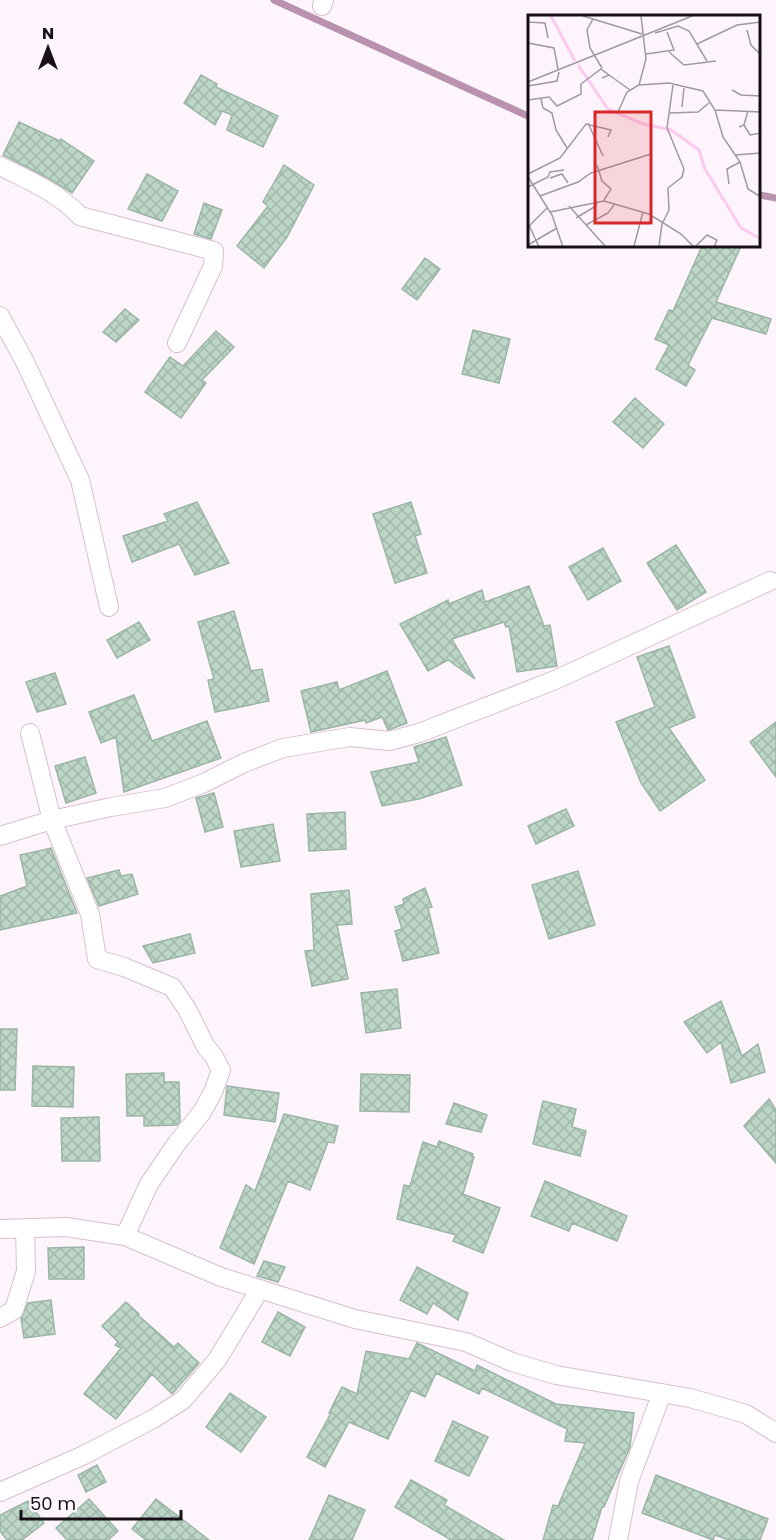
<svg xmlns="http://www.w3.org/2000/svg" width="776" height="1540" viewBox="0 0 776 1540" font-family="Poppins,sans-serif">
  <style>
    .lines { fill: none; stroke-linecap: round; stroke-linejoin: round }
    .stream { stroke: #b892ae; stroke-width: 7 }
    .building { fill: url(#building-cross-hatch); stroke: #9bb5a7; stroke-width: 1.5 }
    .street-casing { stroke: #d7bfd0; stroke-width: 20 }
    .street { stroke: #fff; stroke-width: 18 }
    .inset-river { fill: none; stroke: #fccaef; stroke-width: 3 }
    .inset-road { fill: none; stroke: #a2999f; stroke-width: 1.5 }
    .view { fill: #d62828; fill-opacity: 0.15; stroke: #d62828; stroke-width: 3 }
    .inset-edge { fill: none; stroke: #181016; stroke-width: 3 }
  </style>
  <defs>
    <pattern id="building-cross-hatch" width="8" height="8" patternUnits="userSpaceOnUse" patternTransform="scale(1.5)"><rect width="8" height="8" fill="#bcd6c7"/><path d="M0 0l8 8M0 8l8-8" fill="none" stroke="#a1b7aa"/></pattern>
  </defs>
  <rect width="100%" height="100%" fill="#fef4fb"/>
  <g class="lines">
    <!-- stream -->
    <path class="stream" d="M274,0L530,117
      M760,195L776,198"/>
  </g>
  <!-- building -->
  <path class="building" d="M201,75L217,84L216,87L278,116L263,147L227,130L232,115L222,111L215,125L184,103Z
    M19,122L60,141L61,139L94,161L72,193L48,178L3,155Z
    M284,165L314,185L287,237L264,268L237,246L268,206L263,202Z
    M147,174L178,191L162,221L128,209Z
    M204,203L222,210L211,239L194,234Z
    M702,246H741L716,302L771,319L766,334L712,318L688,365L695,370L686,386L656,369L669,345L655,339L669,310L673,311Z
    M425,258L440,269L417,300L402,289Z
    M125,309L139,320L116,342L103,332Z
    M473,330L510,339L499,383L462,374Z
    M216,331L234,347L202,380L206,383L181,418L145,392L170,357L183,366Z
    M635,398L664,424L643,448L613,422Z
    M197,502L229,563L195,575L179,544L132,562L123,536L168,521L164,514Z
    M411,502L421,534L415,536L427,573L395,583L373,514Z
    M676,545L706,592L677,610L647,563Z
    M603,548L621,581L588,600L569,567Z
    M529,586L544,626L550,625L557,666L517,672L509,626L506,627L504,622L452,639L475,679L448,660L428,671L400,624L448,600L449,604L482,590L485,602Z
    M234,611L251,671L262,669L269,701L215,712L208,680L214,679L198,622Z
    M139,622L150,640L117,658L107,640Z
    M669,646L695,717L669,728L705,780L660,811L641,783L616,722L655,707L637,657Z
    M387,671L407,723L388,730L382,717L366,723L365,720L311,732L301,691L337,682L339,690Z
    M55,673L66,704L37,712L26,682Z
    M134,695L152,741L207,721L221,758L124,792L116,737L101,743L89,712Z
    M776,722V777L750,742Z
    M446,737L462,785L419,799L382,806L371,772L419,762L414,747Z
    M85,757L96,793L66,803L55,766Z
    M214,793L223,827L205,832L196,798Z
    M566,809L574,826L536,844L528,826Z
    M345,812L346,849L309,851L307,814Z
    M273,824L280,861L241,867L234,831Z
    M51,848L77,913L0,930V896L27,886L20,855Z
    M119,870L121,876L132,874L138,894L99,906L87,878Z
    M578,871L595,925L549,939L532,885Z
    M425,888L432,907L428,908L439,953L403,961L395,931L402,929L395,907L404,904L403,899Z
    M349,890L352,924L337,925L348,979L312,986L305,951L314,950L311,894Z
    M190,934L195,953L153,963L143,946Z
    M397,989L401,1028L366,1033L361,993Z
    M721,1001L742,1056L758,1044L765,1072L731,1083L721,1042L707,1053L684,1022Z
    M0,1029H17L15,1090H0Z
    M33,1066L74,1067L73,1107L32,1106Z
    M164,1073V1082H179L180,1121L177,1125L144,1126V1116H127L126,1074Z
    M361,1074L410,1075L409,1112L360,1111Z
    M227,1086L279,1093L275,1122L224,1115Z
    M769,1099L776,1110V1163L744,1126Z
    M543,1101L576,1109L572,1127L586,1131L580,1156L533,1144Z
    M454,1103L487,1115L481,1132L446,1124Z
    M284,1114L338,1126L334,1143L328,1142L310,1190L288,1181L254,1264L220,1248L246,1185L255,1191Z
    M99,1117L100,1161H62L61,1118Z
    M439,1141L473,1154L472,1157H474L463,1194L500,1208L483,1253L453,1241L456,1235L397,1219L404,1185L410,1186L423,1142L437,1147Z
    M545,1181L627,1216L617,1241L572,1223L569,1231L531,1216Z
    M84,1247V1279H49L48,1248Z
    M264,1261L285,1267L278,1282L257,1276Z
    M417,1267L468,1293L458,1320L433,1303L427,1314L400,1300Z
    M51,1300L55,1334L24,1338L21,1318L28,1303Z
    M126,1302L139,1314L138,1315L174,1347L178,1343L199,1363L172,1394L152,1374L116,1419L84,1394L121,1348L115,1345L118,1342L102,1326Z
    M278,1312L305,1327L290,1356L262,1342Z
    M417,1343L475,1371L477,1365L556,1404L634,1413L630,1447L604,1507H602L592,1540H543L553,1505L558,1506L585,1443L565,1441L567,1429L482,1388L479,1394L436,1373L425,1397L411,1390L388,1439L349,1422L325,1467L307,1457L331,1413H329L342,1387L357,1394L366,1351L409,1359Z
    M230,1393L266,1417L241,1452L206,1427Z
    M453,1421L488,1437L469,1476L435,1461Z
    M97,1465L106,1482L86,1492L78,1475Z
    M656,1475L768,1519L760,1540H729L715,1535L713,1540L642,1513Z
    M411,1480L447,1500L444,1505L504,1540H451L395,1507Z
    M329,1495L365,1510L352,1540H309Z
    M89,1499L118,1531L108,1540H67L56,1528Z
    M156,1499L209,1540H146L132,1529Z
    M28,1501L44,1523L22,1540H7L0,1531V1515Z"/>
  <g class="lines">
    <!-- street casing -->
    <g class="street-casing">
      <path id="street" d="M322,6L324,0
        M0,166C30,181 57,192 80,216L214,251L213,266L177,343
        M0,316L24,360L80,480L109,607
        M30,733L52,820L90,914L97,959L124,967L172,987L187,1009L206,1047L213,1055L221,1070L213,1092L202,1112L177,1143L149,1184L125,1236
        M0,836L52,820L111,807L165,798L204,783L244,763L283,748L350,737L389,741L419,733L555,680L770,581
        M0,1229L66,1227L125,1236L221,1277L355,1319L466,1342L512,1362L556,1375L690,1398L746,1414L776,1433
        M0,1318L14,1310L26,1271L25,1228
        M0,1492L84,1455L153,1419L183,1400L217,1360L260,1289
        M618,1540L629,1481L662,1393"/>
    </g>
    <!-- street -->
    <use href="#street" class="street"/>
  </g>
  <!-- overview -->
  <g transform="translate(528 15)">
    <rect width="232" height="232" fill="#fef4fb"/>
    <path class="inset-river" d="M23,1L47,46M50,50L80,94L115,109L143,115L171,135L177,154L213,213L233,224"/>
    <path class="inset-road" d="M55,1L114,19M65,4L59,15L62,33L74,53M0,7L17,8L20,23M219,15L223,30L233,40M127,18L150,11L161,16L179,46M0,28L26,33L30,54M169,29L209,10L233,7M141,37L156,50L188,46M118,39L146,35L139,17M74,63L81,60L102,75M0,67L164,1M111,70L141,68L175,76L187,95L195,122L212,147L220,174L233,182M0,71L29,66L31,57M204,75L213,80L233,81M13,84L15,93L24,98L28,115L39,133M0,85L21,82L29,91L53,79V69L73,54L81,60M154,92L156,73M187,95L233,97M90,97L99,77L111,70L118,44L113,1M141,98L170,97L181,88M60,108L75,141M216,110L222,120L233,118M211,112L216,110L220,96M207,140L233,138M69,150L74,166L83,174L76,185M0,159L32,143L58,109L83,115L80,122M0,162L24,200L35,232M22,163L34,159L40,168M201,169L199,154L212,147M0,172L20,162L22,157L36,155M12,181L50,167L63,158L123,139M41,191L78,232M22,197L76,186L121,199L153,219L166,232M48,203L68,191L69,186M134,209L141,195L140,173L154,162L156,154L139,113L145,70M1,210L11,232M58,210L80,198L86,190M0,212L19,193M0,230L29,213M106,231L115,197M131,231L134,209M167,232L179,220L189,225L186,232"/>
    <path class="view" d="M67,97H123V208H67Z"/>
    <rect width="232" height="232" class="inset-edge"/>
  </g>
  <!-- north arrow -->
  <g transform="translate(48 48)" stroke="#fef4fb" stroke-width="4.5" paint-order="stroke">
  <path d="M0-4.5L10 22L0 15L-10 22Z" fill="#181016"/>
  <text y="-9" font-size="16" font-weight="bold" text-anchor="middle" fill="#181016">N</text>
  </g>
  <!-- scale -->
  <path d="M21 1510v9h160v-9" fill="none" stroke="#181016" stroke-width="3"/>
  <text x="30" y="1510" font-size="18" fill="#181016" stroke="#fef4fb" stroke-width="4.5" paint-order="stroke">50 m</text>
</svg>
